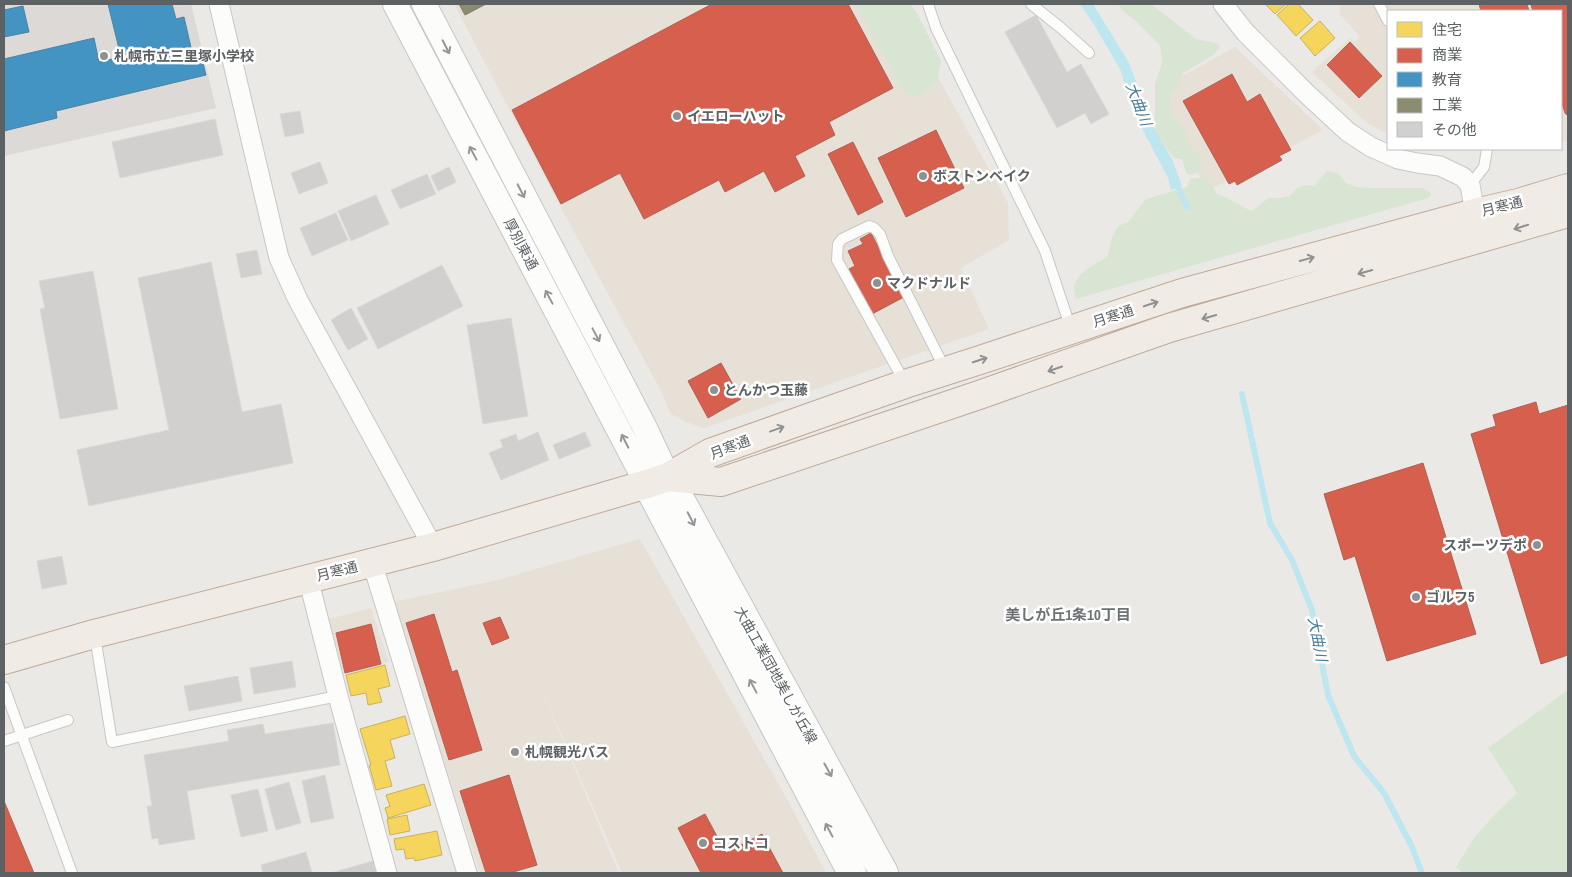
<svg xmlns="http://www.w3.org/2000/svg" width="1572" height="877" viewBox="0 0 1572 877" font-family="'Archivo Narrow','Noto Sans JP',sans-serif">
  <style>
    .commercial { fill: #e7e0d6 }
    .education { fill: #ddd9d6 }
    .green { fill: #d8e5d3 }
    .water { fill: #bee6f1 }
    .homes { fill: #f6d55c; stroke: #c8b25e }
    .shops { fill: #d6604d; stroke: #b16054 }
    .schools { fill: #4393c3; stroke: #4a84a6 }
    .industry { fill: #8c8c6e; stroke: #7e7f6b }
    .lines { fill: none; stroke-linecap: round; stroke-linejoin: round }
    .stream { stroke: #bee6f1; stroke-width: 6 }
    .building { fill: #d1d0cf; stroke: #dad8d6 }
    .service-casing { stroke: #c7c7c6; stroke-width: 12 }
    .minor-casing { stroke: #c7c7c6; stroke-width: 21 }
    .tertiary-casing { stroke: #c7c7c6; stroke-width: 26 }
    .secondary-casing { stroke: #c5c6c5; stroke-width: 30 }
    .trunk-casing { stroke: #bfaa97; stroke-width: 30 }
    .service { stroke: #fcfcfb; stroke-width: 10 }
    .minor { stroke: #fcfcfb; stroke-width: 19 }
    .tertiary { stroke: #fcfcfb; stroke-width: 24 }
    .secondary { stroke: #fcfcfb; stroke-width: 28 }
    .trunk { stroke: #f0ebe5; stroke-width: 28 }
    .oneway { stroke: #949798 }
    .oneway2 { stroke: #909190 }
    .poi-dot { fill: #8e9191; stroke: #fff; stroke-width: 2 }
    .labels { text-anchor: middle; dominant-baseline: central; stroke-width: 5; stroke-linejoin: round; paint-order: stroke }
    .poi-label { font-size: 14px; font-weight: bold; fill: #5c6163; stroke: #fff; text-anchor: start }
    .street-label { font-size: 14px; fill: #5c6163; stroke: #fff }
    .water-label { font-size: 15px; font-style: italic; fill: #437c96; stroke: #fff }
    .neighbourhood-label { font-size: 15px; font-weight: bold; fill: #6d7375; stroke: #fff }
  </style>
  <rect width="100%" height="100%" fill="#ebe9e6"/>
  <!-- commercial -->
  <path class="commercial" d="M454,4H861L935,72L1008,203L1009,240L961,268L989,329L704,428L686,422L671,414L660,389L560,206Z
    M1340,4H1568V140L1561,141V11H1388V134L1368,124L1312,72L1350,38L1354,42L1360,37L1340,14Z
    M1235,47L1323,130L1208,191L1166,117L1168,84Z
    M640,539L788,801L826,873H622L534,672L619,873H480L392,602L494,581Z
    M371,608L389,662L340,675L325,620Z"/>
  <!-- education -->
  <path class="education" d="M4,4H191L216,108L4,156Z"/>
  <!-- green -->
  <path class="green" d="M855,4H910L918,15L941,61L937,82L923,94L918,96H910L902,90Z
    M1118,4H1151L1196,39L1216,43L1220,47L1212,56L1183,73L1179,83L1170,97V107L1173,116L1184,128L1191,149L1200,155L1202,171L1191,175L1186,173L1182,159L1174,158L1155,132V84L1162,63L1160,45L1136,21L1122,10Z
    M1327,171L1338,173L1346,183L1356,187L1370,188H1422L1430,192L1431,195L1428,198L1076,299C1075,296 1074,291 1074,287C1076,272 1098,263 1108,256L1112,237L1118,226L1128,222L1146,199L1187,187L1190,179L1207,177L1217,194L1227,198L1251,211L1259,206L1268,198H1279L1289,196L1296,189L1304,185L1314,186Z
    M1568,690V873H1463L1456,867L1474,838L1495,814L1517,793L1488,748Z"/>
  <!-- water -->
  <path class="water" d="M1080,4H1093L1129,63L1153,127L1172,159L1182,186L1171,190L1168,178L1136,117L1120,69L1093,23Z"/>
  <!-- homes -->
  <path class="homes" d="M1265,4H1286L1275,14Z
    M1289,4H1298L1313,20L1296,36L1277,15Z
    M1320,21L1335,38L1315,56L1300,38Z
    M385,665L390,686L378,689L382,702L368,705L366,693L351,696L346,675Z
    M405,716L410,734L390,740L395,758L385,761L392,786L376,790L369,765H371L360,729Z
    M424,784L431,805L388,818L385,808L390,806L386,795Z
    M407,815L410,831L390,835L387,819Z
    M437,831L442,855L415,861L414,858L406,859L404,849L396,850L394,839Z"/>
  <!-- shops -->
  <path class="shops" d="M712,4H848L893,88L829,122L835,135L795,156L805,176L775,192L764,171L725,192L719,180L644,219L620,173L561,204L512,110Z
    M1479,4H1527L1529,11H1481Z
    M1535,4H1568V116L1565,113L1561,100V11H1533L1531,5Z
    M1350,42L1382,76L1359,98L1327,65Z
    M1232,74L1247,102L1260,94L1291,150L1279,156L1282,160L1237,185L1235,181L1229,184L1183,101Z
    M936,130L964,188L906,217L878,158Z
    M853,142L883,202L858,215L828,154Z
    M871,233L904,297L872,314L849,269L855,266L848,251L863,244L860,239Z
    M721,363L741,399L708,418L688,381Z
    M1536,402L1539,414L1568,405V655L1541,664L1471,434L1496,426L1493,415Z
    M1423,463L1476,634L1387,661L1355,556L1344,560L1324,494Z
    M434,614L452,672L457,670L482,750L449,760L406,623Z
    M500,617L509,638L492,645L483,623Z
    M371,624L381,664L345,673L336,633Z
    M509,775L537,865L510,873H486L460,791Z
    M4,801L34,873H4Z
    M705,814L726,853L762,834L783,873H701L678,828Z"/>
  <!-- schools -->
  <path class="schools" d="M108,4H172L176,19L184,17L195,65L203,63L206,75L56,111L57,118L4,131V59L94,38L99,62L121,57Z
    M23,6L29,32L4,37V10Z"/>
  <!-- industry -->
  <path class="industry" d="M459,4H486L465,15Z"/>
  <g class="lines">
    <!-- stream -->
    <path class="stream" d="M1175,181L1187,207
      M1242,394L1270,523L1292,560L1312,610L1328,695L1354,756L1384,793L1412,847L1422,873"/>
  </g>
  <!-- building -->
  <path class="building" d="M1036,15L1067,72L1081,64L1109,114L1091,124L1085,113L1057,128L1005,32Z
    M300,111L304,133L285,137L280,114Z
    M215,119L223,155L120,178L112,142Z
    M320,162L328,183L299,194L291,173Z
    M449,167L456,182L438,191L431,176Z
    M427,174L436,194L400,209L391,190Z
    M376,195L389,224L351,241L338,211Z
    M336,213L348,240L312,256L300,228Z
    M257,250L262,274L241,278L236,254Z
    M211,262L242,412L281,404L293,463L89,506L77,450L169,430L138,278Z
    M442,265L463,306L378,349L357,308Z
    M93,271L118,409L60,419L40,309L45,308L39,281Z
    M351,308L368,339L348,350L331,320Z
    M511,318L528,416L483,424L467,325Z
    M538,432L549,460L501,480L489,453L503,447L500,440L516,434L518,441Z
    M585,432L591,446L559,459L553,445Z
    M62,556L67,584L42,589L37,561Z
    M292,661L296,687L254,694L250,668Z
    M238,676L242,701L189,711L184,686Z
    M333,723L340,765L187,791L195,839L159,845L158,838L152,839L147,806H152L144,755L229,741L227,730L263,724L265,734Z
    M325,775L334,818L311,823L302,781Z
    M289,782L301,823L276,830L265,789Z
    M258,789L268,831L241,837L231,795Z
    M306,852L312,873H263L261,865Z
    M373,861L376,873H331Z"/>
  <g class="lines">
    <!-- service casing -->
    <g class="service-casing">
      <path id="service" d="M928,4L936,28L1045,251L1071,329
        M1031,4L1061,28L1089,53
        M1379,4L1388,21
        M1470,185L1484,167L1487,149
        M905,383L837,260L838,244L842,239L869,226L874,228L880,234L888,256L946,371
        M95,636L112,742L338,696
        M4,687L72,873
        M4,741L68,720"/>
    </g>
    <!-- minor casing -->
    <g class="minor-casing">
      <path id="minor" d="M219,4L279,258L298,300L433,547
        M1223,4L1245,32L1307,94L1348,132L1371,147L1398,159L1417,163L1440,166L1463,177L1470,185L1475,213L1479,222
        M372,562L467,873
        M308,578L338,696L387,873"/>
    </g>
    <!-- tertiary casing -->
    <g class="tertiary-casing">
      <path id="tertiary" d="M395,4L647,484
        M424,4L644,426L668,477"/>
    </g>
    <!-- secondary casing -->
    <g class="secondary-casing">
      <path id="secondary" d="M668,477L884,873
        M647,484L852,873"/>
    </g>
    <!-- trunk casing -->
    <g class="trunk-casing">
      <path id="trunk" d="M668,477L721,482L979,395L1169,328L1568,213
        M4,660L94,634L433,547L647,484L668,477L710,453L814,416L905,384L980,360L1182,293L1475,213L1518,203L1568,188"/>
    </g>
    <!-- service -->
    <use href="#service" class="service"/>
    <!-- minor -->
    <use href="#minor" class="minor"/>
    <!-- tertiary -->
    <use href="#tertiary" class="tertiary"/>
    <!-- secondary -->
    <use href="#secondary" class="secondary"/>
    <!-- trunk -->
    <use href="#trunk" class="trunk"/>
  </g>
  <!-- one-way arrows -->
  <defs><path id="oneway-shaft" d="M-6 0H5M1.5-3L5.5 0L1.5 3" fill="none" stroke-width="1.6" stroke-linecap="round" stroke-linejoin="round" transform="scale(1.25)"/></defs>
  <g class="oneway">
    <use href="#oneway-shaft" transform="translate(446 47) rotate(63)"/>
    <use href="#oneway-shaft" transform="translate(473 153) rotate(-118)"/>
    <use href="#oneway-shaft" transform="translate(521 191) rotate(63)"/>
    <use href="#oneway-shaft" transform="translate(549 297) rotate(-118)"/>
    <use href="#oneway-shaft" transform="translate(596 335) rotate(62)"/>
    <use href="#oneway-shaft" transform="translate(625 441) rotate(-117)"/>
    <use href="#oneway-shaft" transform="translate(691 519) rotate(63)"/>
    <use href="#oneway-shaft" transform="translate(753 686) rotate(-118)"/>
    <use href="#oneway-shaft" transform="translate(828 770) rotate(61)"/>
    <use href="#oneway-shaft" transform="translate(829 830) rotate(-118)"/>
  </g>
  <g class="oneway2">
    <use href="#oneway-shaft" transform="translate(1521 227) rotate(162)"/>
    <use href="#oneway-shaft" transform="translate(1307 259) rotate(-15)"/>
    <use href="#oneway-shaft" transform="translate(1365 272) rotate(164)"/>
    <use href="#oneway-shaft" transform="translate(1151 304) rotate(-18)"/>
    <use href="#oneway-shaft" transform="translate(1209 317) rotate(164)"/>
    <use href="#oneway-shaft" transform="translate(980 360) rotate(-18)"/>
    <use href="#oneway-shaft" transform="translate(1055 369) rotate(161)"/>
    <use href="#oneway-shaft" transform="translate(777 429) rotate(-20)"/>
  </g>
  <!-- markers -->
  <g class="poi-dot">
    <circle cx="104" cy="56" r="5"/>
    <circle cx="677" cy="116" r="5"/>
    <circle cx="923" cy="176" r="5"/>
    <circle cx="877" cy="283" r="5"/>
    <circle cx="714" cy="390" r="5"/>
    <circle cx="1537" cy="545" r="5"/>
    <circle cx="1416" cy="597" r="5"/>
    <circle cx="515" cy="752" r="5"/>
    <circle cx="703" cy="843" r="5"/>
  </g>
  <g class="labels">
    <!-- poi labels -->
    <g class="poi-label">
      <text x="114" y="56">札幌市立三里塚小学校</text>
      <text x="687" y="116">イエローハット</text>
      <text x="933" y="176">ボストンベイク</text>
      <text x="887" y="283">マクドナルド</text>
      <text x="724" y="390">とんかつ玉藤</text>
      <text x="1527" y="545" text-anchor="end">スポーツデポ</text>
      <text x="1426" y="597">ゴルフ5</text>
      <text x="525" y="752">札幌観光バス</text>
      <text x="713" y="843">コストコ</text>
    </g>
    <!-- street labels -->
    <g class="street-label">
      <text transform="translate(1502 206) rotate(-14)">月寒通</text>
      <text transform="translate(521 244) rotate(62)">厚別東通</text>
      <text transform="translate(1113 316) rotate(-18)">月寒通</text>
      <text transform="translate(730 447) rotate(-21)">月寒通</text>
      <text transform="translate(337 571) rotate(-14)">月寒通</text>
      <text transform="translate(776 675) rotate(61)">大曲工業団地美しが丘線</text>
    </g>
    <!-- water labels -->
    <g class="water-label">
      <text transform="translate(1139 104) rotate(69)">大曲川</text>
      <text transform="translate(1318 639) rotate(79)">大曲川</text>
    </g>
    <!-- neighbourhood labels -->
    <g class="neighbourhood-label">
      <text x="1068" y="614">美しが丘1条10丁目</text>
    </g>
  </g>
  <!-- border -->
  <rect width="1572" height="877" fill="none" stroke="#5c6163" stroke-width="10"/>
  <!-- legend -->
  <rect x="1387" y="10" width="175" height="140" fill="#ffffff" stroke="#bec0c1"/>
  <rect x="1397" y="22" width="25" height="15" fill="#f6d55c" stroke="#bec0c1"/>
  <text x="1432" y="35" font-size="15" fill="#5c6163">住宅</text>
  <rect x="1397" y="48" width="25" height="15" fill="#d6604d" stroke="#bec0c1"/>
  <text x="1432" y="60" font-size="15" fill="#5c6163">商業</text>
  <rect x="1397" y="72" width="25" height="15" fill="#4393c3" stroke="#bec0c1"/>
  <text x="1432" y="85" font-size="15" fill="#5c6163">教育</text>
  <rect x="1397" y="98" width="25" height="15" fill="#8c8c6e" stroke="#bec0c1"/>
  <text x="1432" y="110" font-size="15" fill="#5c6163">工業</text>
  <rect x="1397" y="122" width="25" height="15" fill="#d1d0cf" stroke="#bec0c1"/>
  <text x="1432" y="135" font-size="15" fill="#5c6163">その他</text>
</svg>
